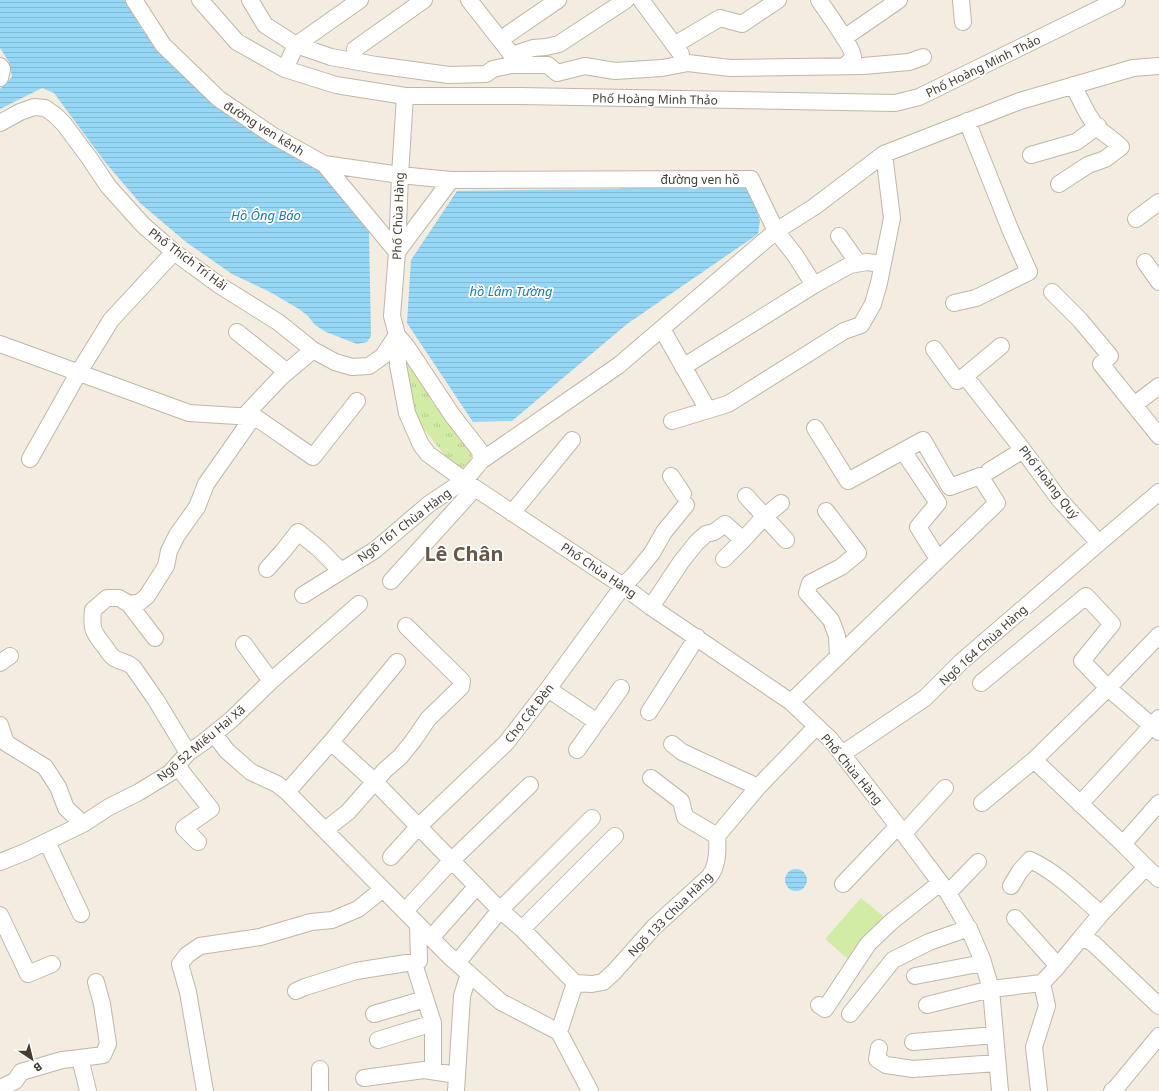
<svg xmlns="http://www.w3.org/2000/svg" width="1159" height="1091" viewBox="0 0 1159 1091" font-family="'Noto Sans',sans-serif">
  <style>
    .grass { fill: url(#grass-tufts) }
    .garden { fill: #d2eba5 }
    .water { fill: url(#water-rules) }
    .lines { fill: none; stroke-linecap: round; stroke-linejoin: round }
    .minor-casing { stroke: #c1b6a6; stroke-width: 18 }
    .minor { stroke: #fff; stroke-width: 16 }
    .labels { text-anchor: middle; dominant-baseline: central; stroke-width: 3.5; stroke-linejoin: round; paint-order: stroke }
    .street-label { font-size: 12px; fill: #443b32; stroke: #fff }
    .water-label { font-size: 13px; font-style: italic; fill: #2079a7; stroke: #fff }
    .town-label { font-size: 20px; font-weight: bold; fill: #685848; stroke: #fff }
  </style>
  <defs>
    <pattern id="grass-tufts" width="24" height="20" patternUnits="userSpaceOnUse"><rect width="24" height="20" fill="#d2eba5"/><path d="M3 7l-1-3M5 7V3M7 7l1-3M15 17l-1-3M17 17v-4M19 17l1-3" fill="none" stroke="#b6ca8e"/></pattern>
    <pattern id="water-rules" width="6" height="5" patternUnits="userSpaceOnUse"><rect width="6" height="5" fill="#96d7f6"/><path d="M0 2.5h6" fill="none" stroke="#82b9d3"/></pattern>
  </defs>
  <rect width="100%" height="100%" fill="#f2ece1"/>
  <!-- grass -->
  <path class="grass" d="M406,363H414L433,404L471,448V461L462,468L451,463L416,419L410,397Z"/>
  <!-- garden -->
  <path class="garden" d="M861,898L884,917L848,959L825,939Z"/>
  <!-- water -->
  <path class="water" d="M0,0H126L142,30L169,59L318,169L369,232L371,336L367,342L357,344L326,332L315,325L308,316L299,309L270,292L232,274L186,242L140,203L105,162L54,93L42,88L0,109V89L12,77L9,62L0,48Z
    M679,181L741,182L750,193L760,220L758,234L627,324L512,421L473,422L407,323L411,260L457,191L616,189Z
    M785 880a11 11 0 1 1 22 0a11 11 0 1 1-22 0Z"/>
  <g class="lines">
    <!-- minor casing -->
    <g class="minor-casing">
      <path id="minor" d="M134,0L163,45L219,99L272,135L324,164L397,252L451,180L751,179L776,231L795,255L814,285
        M200,0L237,42L285,69L336,85L405,96H521L895,103L919,97L1117,0
        M250,0L265,25L296,45L331,57L376,65L449,75L486,74L493,69L511,65H548L557,73L585,66L615,71L662,68L688,63L730,68L863,66L909,62L923,57
        M469,0L512,55L511,65
        M641,0L681,54
        M819,0C824,8 854,49 853,57C852,60 847,63 845,66
        M961,0L963,22
        M844,38L899,0
        M501,39L558,0
        M674,45L720,18L742,24L778,0
        M355,49L424,0
        M512,55L533,48L546,47L559,44L626,0
        M0,66L2,69L0,78
        M285,69L296,45L360,0
        M0,123L20,112L34,107L45,108L55,115L64,124L90,159L108,186L143,225L174,252L219,285L278,322L313,350L335,362L352,367L369,366L383,356L397,335
        M1031,155L1076,142L1098,126
        M324,164L400,175L451,180
        M1059,184L1088,165L1105,159L1121,147C1115,141 1108,136 1101,131C1088,119 1081,100 1073,85
        M1136,219L1159,202
        M839,236L858,263
        M1145,262L1159,282
        M1052,292L1080,320L1110,356L1101,364L1159,436
        M954,303L976,298L1029,272L1010,229L967,121
        M662,329L708,410
        M237,332L287,372
        M397,335L398,365L407,413L421,445L428,454L475,488L623,586L651,607L791,702L830,739L842,754L898,826L948,893L970,931L982,959L991,989L1000,1091
        M0,344L189,413L253,417
        M934,349L957,381L965,376L1001,346
        M313,350L282,376L248,412L313,457L357,401
        M683,367L814,285L850,265L867,262L882,264
        M965,376L1023,450L1059,499L1099,543L1159,492
        M1134,405L1159,386
        M672,421L728,404L844,331L861,325L873,304L879,283L892,218L884,154
        M903,451L938,503L918,527L938,559
        M30,459L79,372L111,320L174,252
        M481,461L619,365L776,231L814,207L884,154L1020,101L1133,68L1159,66
        M989,471L1023,450
        M671,476L683,494
        M746,496L786,540
        M826,511L858,553L841,567L810,583L807,593L831,620L837,636L838,656
        M512,513L572,440
        M724,559L743,540
        M267,569L284,550L298,532L318,548L341,571
        M391,581L475,488
        M303,595L375,550L429,504L465,480L481,461L480,451L452,415L407,347L397,335L392,316L397,252L400,175L405,96
        M129,604L140,602L147,596L166,566L169,551L177,535L197,507L206,484L253,417
        M651,607L681,562L697,542L706,534L714,532L725,524L743,540L764,517L781,503
        M1159,635L1108,688L1159,732
        M155,638L129,604L119,598H107L93,610C91,629 93,632 105,647C108,651 111,657 116,659C123,663 126,661 133,667L156,700L188,753
        M244,644L271,681
        M397,662L331,742L287,792L449,956L501,1002L559,1032L590,1091
        M0,663L10,656
        M981,683L1086,596L1112,624L1082,661L1108,688L1034,760L1123,844L1159,803
        M548,689L597,722
        M791,702L997,503L980,476L950,487L923,440L848,481L815,428
        M649,712L697,637
        M0,725L6,743L45,767L58,787L66,808L83,824
        M214,734L227,751L251,772L277,784L287,792
        M331,742L375,782L500,910L522,929L575,983L559,1032
        M672,744L682,752L758,787
        M577,750L621,688
        M842,754L925,698L961,662L1099,543
        M177,766L211,809L184,828L198,842
        M651,778L681,801L685,817L717,836
        M982,803L1034,760
        M1080,804L1159,718
        M325,830L348,812L385,770L400,757L413,741L428,719L461,687L462,681L457,676L406,626
        M904,833L945,788
        M47,842L81,914
        M391,857L418,827L506,743L548,689L623,586L634,575L652,553L664,532L686,505
        M0,862L25,852L83,824L109,807L139,792L170,773L188,753L205,741L231,720L271,681L359,604
        M1146,867L1159,879
        M843,884L898,826
        M1011,886L1020,871L1030,860C1057,872 1079,895 1101,914
        M948,893L978,862
        M405,911L452,860L530,785
        M0,915L28,974L52,964
        M1015,918L1058,966
        M522,929L615,836
        M431,938L477,886
        M1080,939L1101,914L1146,867L1123,844
        M457,963L500,910L592,818
        M416,970L433,1023V1071
        M915,976L983,963
        M575,983L592,984L603,982L614,972L654,927L709,877C718,866 718,850 717,836L758,787L816,727
        M296,991L305,987L356,971L419,961L418,925
        M819,1005L825,1009L868,944L891,922L940,883
        M927,1005L991,989L1042,983L1058,966L1080,939L1087,940L1094,944L1159,1006
        M374,1014L425,999
        M850,1014L893,960L929,942L969,928
        M378,1040L433,1023
        M913,1042L995,1035
        M879,1048L877,1059L886,1065L913,1069L997,1063
        M320,1069V1091
        M364,1078L424,1070L457,1075
        M0,1088L15,1081L21,1072L62,1060L80,1058
        M88,1091L80,1058L103,1055L108,1044L102,1004L96,982
        M205,1091L188,992L180,964L187,955L200,946L260,937L311,922L332,920L358,909L383,889
        M456,1091L462,996L469,973
        M1039,1091L1034,1047L1047,1006L1042,983
        M1112,1091L1115,1089L1159,1036"/>
    </g>
    <!-- minor -->
    <use href="#minor" class="minor"/>
  </g>
  <g class="labels">
    <!-- street labels -->
    <g class="street-label">
      <text transform="translate(983 66) rotate(-26)">Phố Hoàng Minh Thảo</text>
      <text transform="translate(655 99) rotate(1)">Phố Hoàng Minh Thảo</text>
      <text transform="translate(264 128) rotate(32)">đường ven kênh</text>
      <text x="700" y="179">đường ven hồ</text>
      <text transform="translate(398 216) rotate(-88)">Phố Chùa Hàng</text>
      <text transform="translate(188 259) rotate(37)">Phố Thích Trí Hải</text>
      <text transform="translate(1049 482) rotate(52)">Phố Hoàng Quý</text>
      <text transform="translate(404 525) rotate(-37)">Ngõ 161 Chùa Hàng</text>
      <text transform="translate(599 570) rotate(34)">Phố Chùa Hàng</text>
      <text transform="translate(983 645) rotate(-42)">Ngõ 164 Chùa Hàng</text>
      <text transform="translate(529 713) rotate(-52)">Chợ Cột Đèn</text>
      <text transform="translate(201 743) rotate(-40)">Ngõ 52 Miếu Hai Xã</text>
      <text transform="translate(852 769) rotate(50)">Phố Chùa Hàng</text>
      <text transform="translate(670 914) rotate(-45)">Ngõ 133 Chùa Hàng</text>
    </g>
    <!-- water labels -->
    <g class="water-label">
      <text x="266" y="215">Hồ Ông Báo</text>
      <text x="511" y="291">hồ Lâm Tường</text>
    </g>
    <!-- town labels -->
    <g class="town-label">
      <text x="464" y="553">Lê Chân</text>
    </g>
  </g>
  <!-- north arrow -->
  <g transform="translate(32 1059) rotate(145)" stroke="#ffffff" stroke-width="3" paint-order="stroke">
  <path d="M0-3L7 15L0 10L-7 15Z" fill="#443b32"/>
  <text y="-6" font-size="11" font-weight="bold" text-anchor="middle" fill="#443b32">B</text>
  </g>
</svg>
